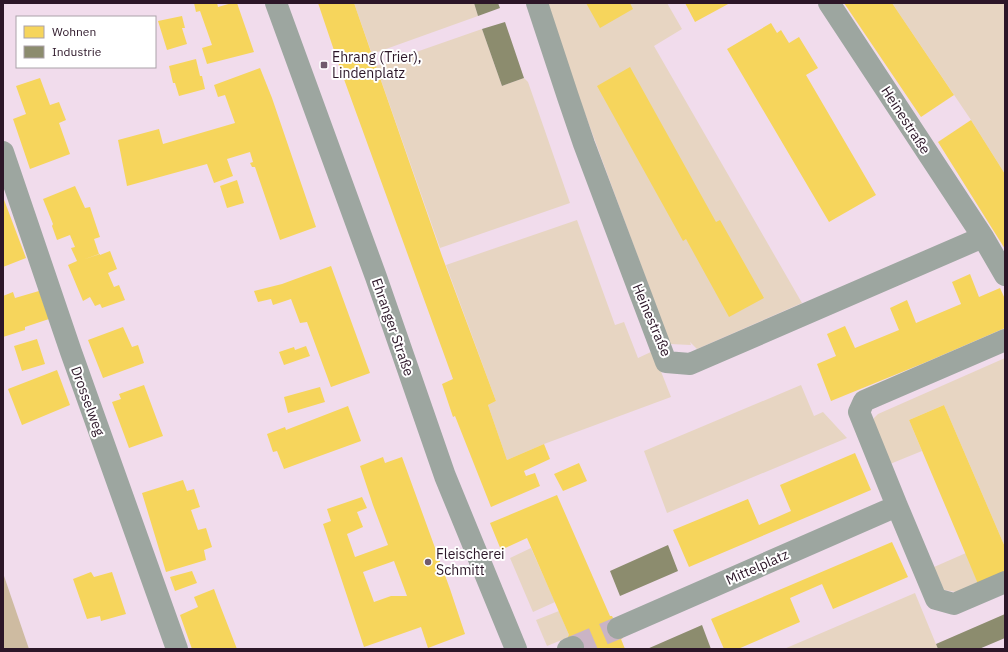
<svg xmlns="http://www.w3.org/2000/svg" width="1008" height="652" viewBox="0 0 1008 652" font-family="'IBM Plex Sans',sans-serif">
  <style>
    .green { fill: #e7d5c2 }
    .forest { fill: #cebba1 }
    .homes { fill: #f6d55c; fill-rule: evenodd }
    .industry { fill: #8c8c6e }
    .lines { fill: none; stroke-linecap: round; stroke-linejoin: round }
    .street-tunnel { stroke: #cab4c5; stroke-width: 22; stroke-dasharray: 22 11; stroke-linecap: butt }
    .street { stroke: #9da6a0; stroke-width: 22 }
    .poi-dot { fill: #715b6d; stroke: #fff; stroke-width: 1.5 }
    .labels { text-anchor: middle; dominant-baseline: central; stroke-width: 4; stroke-linejoin: round; paint-order: stroke }
    .poi-label { font-size: 14px; fill: #2c1628; stroke: #fff; text-anchor: start }
    .street-label { font-size: 14px; fill: #2c1628; stroke: #fff }
  </style>
  <rect width="100%" height="100%" fill="#f1dcec"/>
  <!-- green -->
  <path class="green" d="M354,3H474L478,16L372,54Z
    M546,3H667L682,29L654,46L802,303L697,349L690,342L691,345L670,344L577,92Z
    M892,3H1005V174L971,120Z
    M482,29L502,86L524,78L528,82L570,203L440,248L376,66Z
    M577,220L615,325L624,322L638,358L653,351L671,397L544,444L507,460L488,405L496,401L446,265Z
    M1005,358V547L944,405L909,420L922,451L890,464L874,423V418L878,414Z
    M801,385L814,416L823,412L847,438L667,513L644,451Z
    M531,548L555,602L533,612L510,558Z
    M966,553L978,583L962,593L944,590L934,567Z
    M915,593L938,649H784Z
    M559,611L569,635L568,636L569,637L547,646L536,620Z"/>
  <!-- forest -->
  <path class="forest" d="M3,573L29,649H3Z"/>
  <!-- homes -->
  <path class="homes" d="M194,3H217L218,7L232,3H237L254,52L207,64L202,48L212,45L200,11L196,12Z
    M318,3H354L442,256L496,401L488,405L507,460L544,444L550,459L524,471L526,476L535,473L540,486L491,507L455,416L453,417L442,384L453,379L341,71Z
    M586,3H630L633,9L600,28Z
    M685,3H730L695,22Z
    M844,3H892L954,95L921,117Z
    M182,16L185,28H182L187,44L167,50L158,21Z
    M771,23L777,33L781,30L789,43L799,37L818,68L806,75L876,195L829,222L727,49Z
    M196,59L200,76H202L205,89L179,96L175,83H173L169,66Z
    M630,67L716,222L720,220L764,298L729,317L686,239L683,241L597,86Z
    M260,68L272,98L316,227L280,240L255,167H252L250,163L253,162L250,152L227,159L233,176L214,183L207,164L127,186L118,140L159,129L163,144L235,123L225,95L218,97L214,85Z
    M40,78L50,105L59,102L66,120L59,123L70,154L30,169L13,119L26,114L16,86Z
    M971,120L1005,174V249L938,142Z
    M237,180L244,203L227,208L220,186Z
    M75,186L85,208L90,207L100,237L94,239L99,254L85,259L100,254V255L110,251L117,269L108,273L114,287L119,285L125,300L102,308L100,304L95,306L90,297L83,301L68,265L77,261L71,248L75,247L70,235L57,240L52,226L53,224L43,199Z
    M3,197L26,258L3,267Z
    M331,266L370,373L331,387L307,322L300,323L291,299L273,305L271,299L258,302L254,291L282,284Z
    M970,274L979,297L1000,288L1005,299V328L924,363L831,401L817,364L836,356L827,334L845,326L855,348L899,330L890,308L907,300L916,323L961,304L952,282Z
    M39,291L49,319L25,327V330L3,337V296L13,292L15,298Z
    M123,327L132,347L138,345L144,363L103,378L88,340Z
    M37,339L45,364L22,371L14,346Z
    M306,346L310,356L284,365L279,352L294,347L295,350Z
    M57,370L70,405L22,425L8,389Z
    M144,385L163,436L129,448L112,402L121,399L119,394Z
    M320,387L325,402L288,413L284,397Z
    M944,405L1005,547V572L978,584L961,543L909,420Z
    M348,406L361,441L284,469L277,451L273,452L267,434L285,427L286,430Z
    M855,453L871,490L689,567L673,530L748,499L759,525L791,511L780,485Z
    M383,457L385,463L402,457L450,589L465,634L428,648L421,627L364,647L323,524L331,521L327,509L362,497L367,508L357,512L363,527L347,534L355,557L388,545L373,505L360,466ZM394,561L407,596H391L374,602L363,572Z
    M579,463L587,481L563,491L554,474Z
    M183,480L187,491L194,489L200,507L191,510L198,530L206,528L212,547L204,550L206,560L166,572L142,493Z
    M557,495L610,616H612L623,638L621,639L625,649H574L568,636L569,635L527,538L501,550L490,523Z
    M892,542L908,577L833,609L822,584L790,598L800,622L738,649H724L711,619Z
    M192,571L197,583L175,591L170,577Z
    M91,572L94,577L112,572L126,614L101,621L100,616L87,619L73,579Z
    M214,589L218,600L237,649H192L180,615L198,607L194,597Z"/>
  <!-- industry -->
  <path class="industry" d="M474,3H498L500,8L478,16Z
    M505,22L524,78L502,86L482,29Z
    M668,545L678,571L620,596L610,571Z
    M1005,614V638L979,649H938L936,644Z
    M702,625L711,649H647Z"/>
  <g class="lines">
    <!-- street-tunnel -->
    <path class="street-tunnel" d="M573,647L618,628"/>
    <!-- street -->
    <path class="street" d="M276,3L376,277L445,476L516,649
      M537,3L568,97L584,144L666,362L690,364L983,237
      M829,3L983,237L1005,275
      M3,152L71,352L177,649
      M1005,340L864,401L859,412L897,506L936,599L954,604L1005,582
      M618,628L897,506
      M568,649L573,647"/>
  </g>
  <!-- markers -->
  <g class="poi-dot">
    <rect x="320" y="61" width="8" height="8" rx="2"/>
    <circle cx="428" cy="562" r="4"/>
  </g>
  <g class="labels">
    <!-- poi labels -->
    <g class="poi-label">
      <text x="332" y="57">Ehrang (Trier),<tspan x="332" dy="16">Lindenplatz</tspan></text>
      <text x="436" y="554">Fleischerei<tspan x="436" dy="16">Schmitt</tspan></text>
    </g>
    <!-- street labels -->
    <g class="street-label">
      <text transform="translate(906 120) rotate(57)">Heinestraße</text>
      <text transform="translate(652 320) rotate(67)">Heinestraße</text>
      <text transform="translate(393 327) rotate(71)">Ehranger Straße</text>
      <text transform="translate(88 401) rotate(70)">Drosselweg</text>
      <text transform="translate(757 567) rotate(-24)">Mittelplatz</text>
    </g>
  </g>
  <!-- border -->
  <rect width="1008" height="652" fill="none" stroke="#2c1628" stroke-width="8"/>
  <!-- legend -->
  <rect x="16" y="16" width="140" height="52" fill="#ffffff" stroke="#aba2a9"/>
  <rect x="24" y="26" width="20" height="12" fill="#f6d55c" stroke="#aba2a9"/>
  <text x="52" y="36" font-size="12" fill="#2c1628">Wohnen</text>
  <rect x="24" y="46" width="20" height="12" fill="#8c8c6e" stroke="#aba2a9"/>
  <text x="52" y="56" font-size="12" fill="#2c1628">Industrie</text>
</svg>
